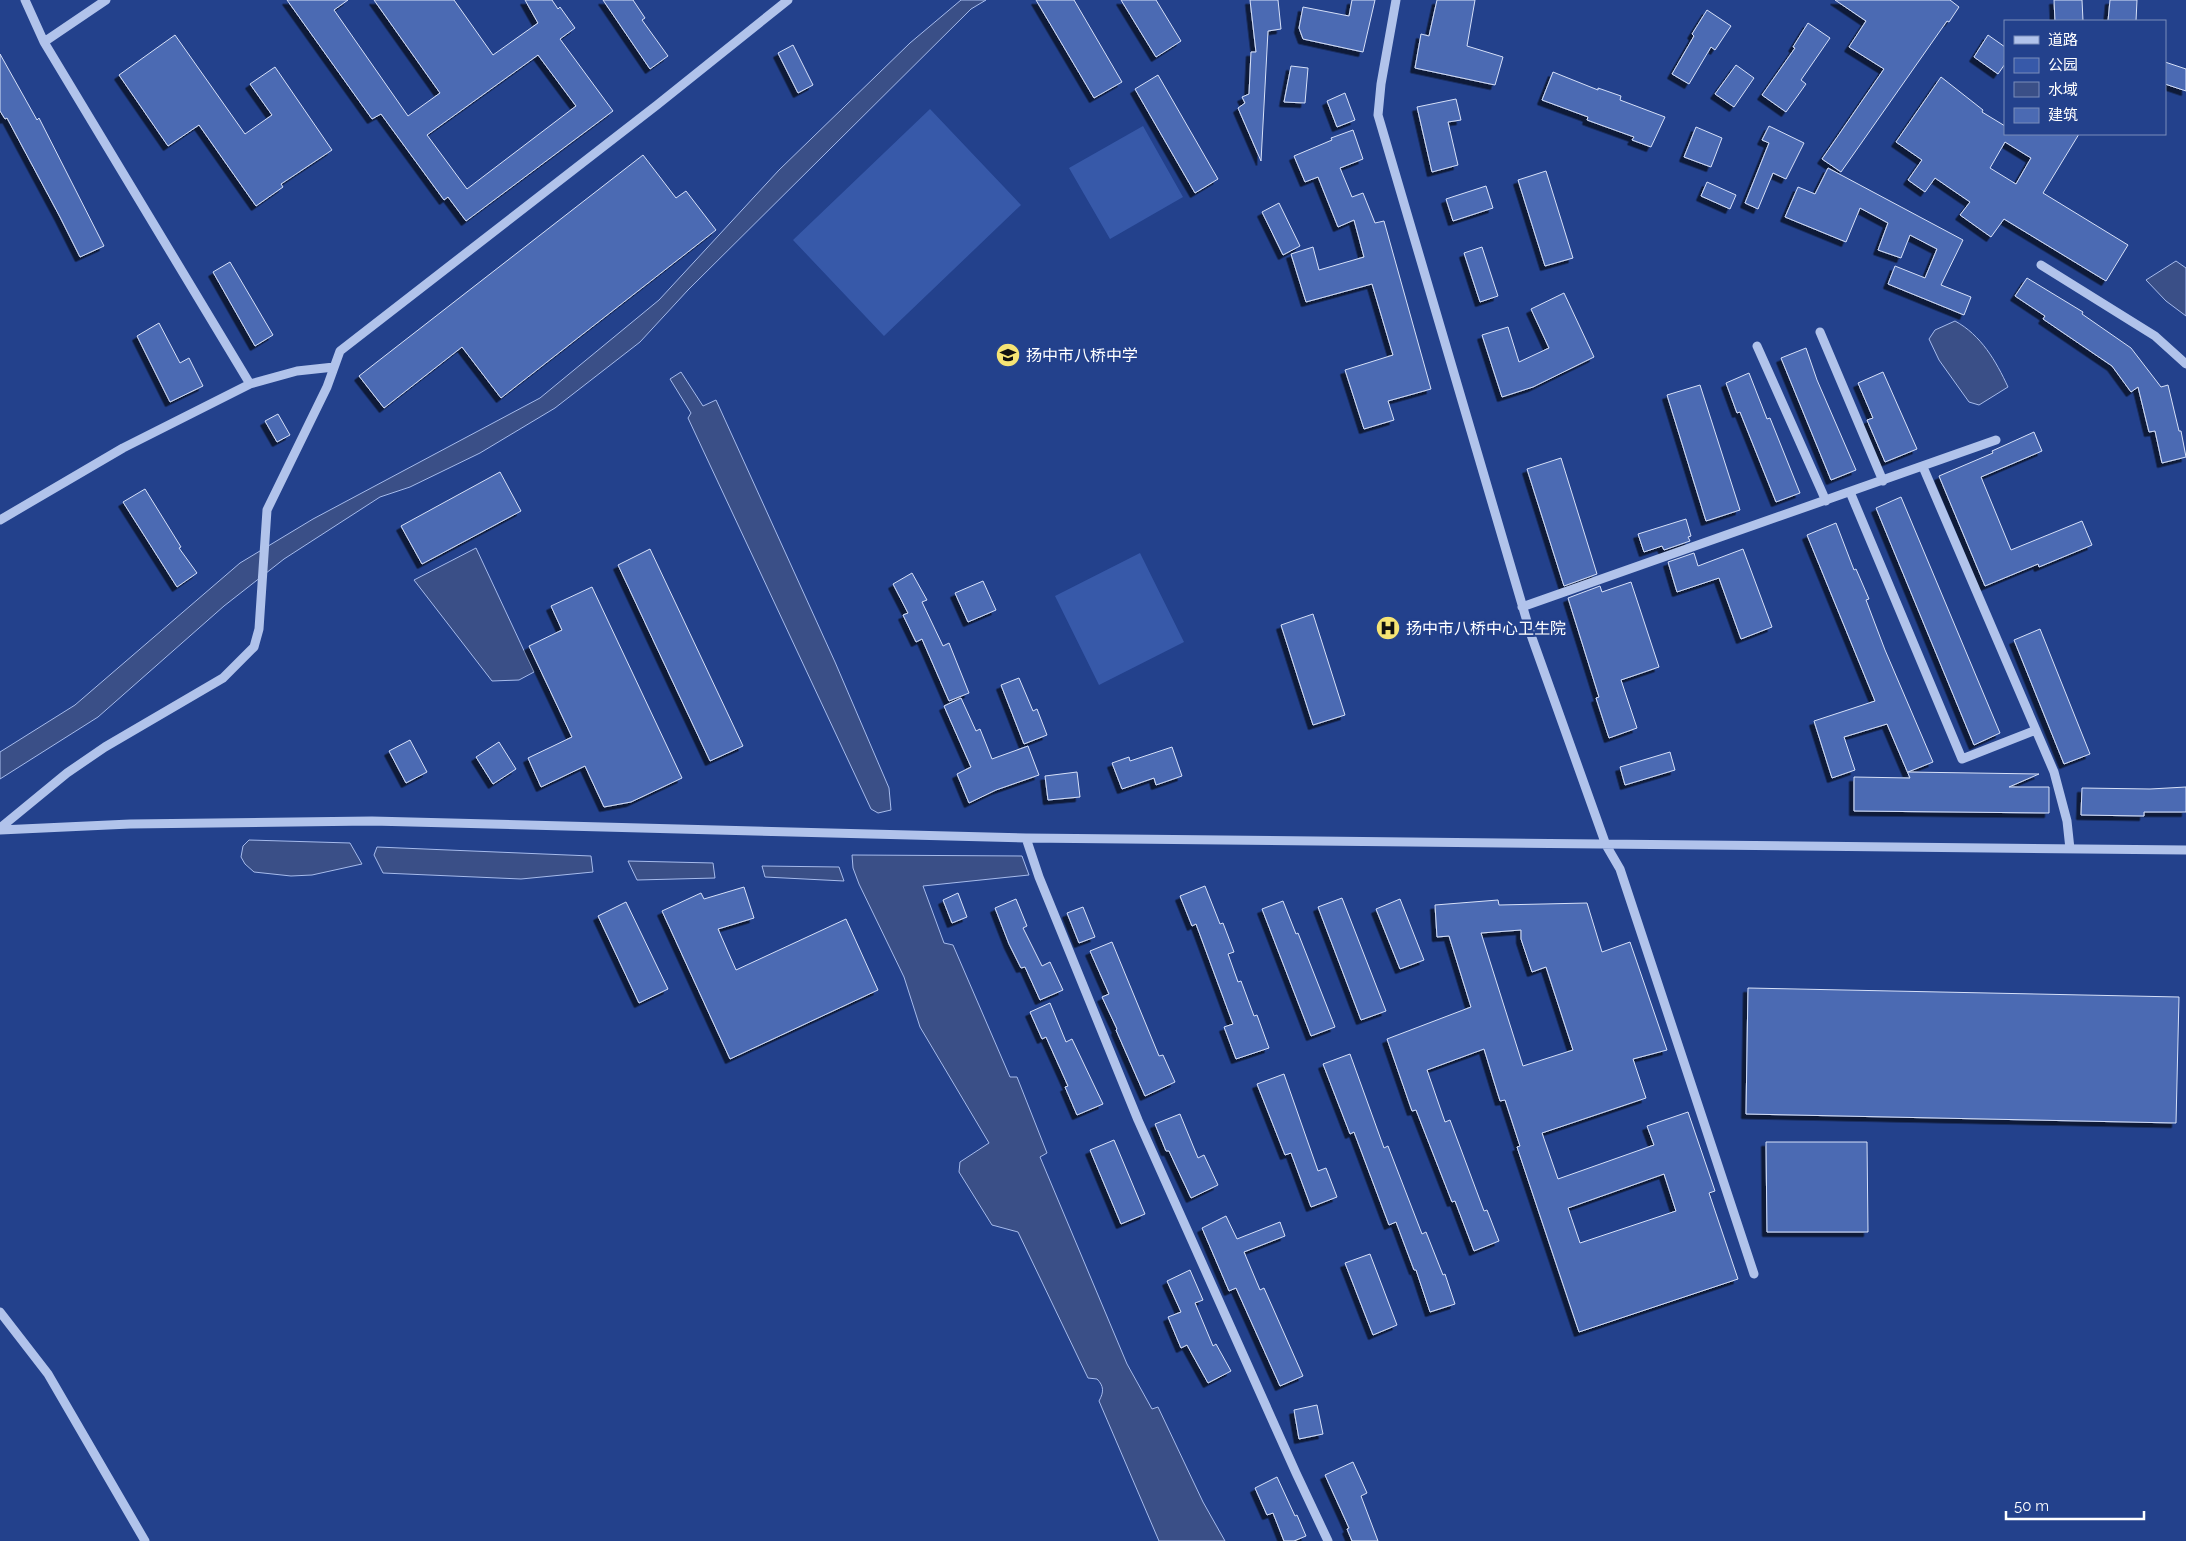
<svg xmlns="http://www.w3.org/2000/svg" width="2186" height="1541" viewBox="0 0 2186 1541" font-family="Raleway,'Noto Sans SC',sans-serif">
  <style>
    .green { fill: #3759a9 }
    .water { fill: #3a4f87; stroke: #a6bbec }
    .building { fill: #4b6ab3; stroke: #d6e0f8; fill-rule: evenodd; filter: url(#shadow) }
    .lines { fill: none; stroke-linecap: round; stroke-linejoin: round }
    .minor { stroke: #b1c3eb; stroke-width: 9 }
    .labels { text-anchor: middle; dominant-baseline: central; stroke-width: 4.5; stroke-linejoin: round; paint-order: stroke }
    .poi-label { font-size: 16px; fill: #fff; stroke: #23418c; text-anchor: start }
  </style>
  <defs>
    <filter id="shadow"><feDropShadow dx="-4.5" dy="4.5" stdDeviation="0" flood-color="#0009"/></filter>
  </defs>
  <rect width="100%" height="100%" fill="#23418c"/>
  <!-- green -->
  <path class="green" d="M930,109L1021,205L884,336L793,240Z
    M1143,126L1183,197L1110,239L1069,168Z
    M1140,553L1184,642L1099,685L1055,596Z"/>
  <!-- water -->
  <path class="water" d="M961,0H986L971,9L688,290L640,342L555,408L480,453L410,487L380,497L284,559L224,606L98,717L0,779V752L75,705L240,563L313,519L540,398L659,300L779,170L910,43Z
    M2176,261L2186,268V316L2166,301L2146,280Z
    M1955,321C1981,335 1996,361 2008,387L1979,405L1969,402L1939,360L1929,339L1935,330Z
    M681,372L703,406L716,400L835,662L889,788L891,810L878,813L871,809L688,418L691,413L670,379Z
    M476,548L534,672L519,680L492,681L414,580Z
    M249,840L350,843L362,864L312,875L291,876L254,872L245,864L241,857L243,846Z
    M377,847L591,856L593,872L521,879L383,873L374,855Z
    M852,855L1022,856L1029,875L923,886L944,943L953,945L1010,1077H1017L1047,1153L1040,1157L1127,1364L1152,1409L1158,1407L1203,1502L1225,1541H1159L1099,1401C1104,1392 1104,1386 1097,1379L1088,1378L1018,1232L992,1225L959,1172L960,1162L989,1143L920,1027L904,977L859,884L853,868Z
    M628,861L713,863L715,878L637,880Z
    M762,866L839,867L844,881L765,877Z"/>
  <!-- building -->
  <path class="building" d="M287,0H348L334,10L408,116L440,93L374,0H454L493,55L538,23L525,0H552L558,9L560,7L575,28L560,39L613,111L466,221L448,197L444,200L381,114L372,119ZM538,55L576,106L467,189L427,135Z
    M603,0H633L645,18L642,20L668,56L650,69Z
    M1036,0H1074L1122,82L1094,98Z
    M1121,0H1156L1181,41L1156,57Z
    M1250,0H1278L1281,29L1268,31L1261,161L1238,108L1245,103L1242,97L1249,94L1251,52H1256Z
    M1352,0H1375L1363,52L1303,39L1299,28L1303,7L1349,16Z
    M1437,0H1475L1467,46L1503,57L1495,85L1415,68L1421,34L1429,36Z
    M1835,0H1950L1959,7L1949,22L1947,21L1841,172L1822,159L1884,69L1849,47L1866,21Z
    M2054,0H2082L2083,21H2055Z
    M2110,0H2137L2136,21H2108Z
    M1707,10L1731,26L1715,50L1711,47L1689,84L1672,74L1694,36L1692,34Z
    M1808,23L1830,38L1801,80L1806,84L1786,112L1762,95L1795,48L1793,47Z
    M175,35L245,134L272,115L250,84L275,67L332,150L281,184L283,187L256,206L199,125L168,146L119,75Z
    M1988,35L2005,47V64L1998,74L1974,57Z
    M793,45L813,85L798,93L778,53Z
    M0,54L37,120L39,118L104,246L80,257L60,217L7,118L5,119L0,111Z
    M2165,62L2186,69V91L2165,84Z
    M1736,65L1754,78L1734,107L1715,94Z
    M1291,66L1308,68L1305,103L1284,102Z
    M1553,72L1598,90V88L1621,96L1620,100L1665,117L1651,147L1632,140L1634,137L1587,120L1588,117L1542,100Z
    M1158,75L1218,179L1195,193L1135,89Z
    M1941,77L1983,110L1982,112L2005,126V134H2079L2043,193L2128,245L2106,281L2004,219L1991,237L1960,215L1970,202L1935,178L1925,192L1908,180L1922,160L1896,142ZM2005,142L2031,158L2016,184L1990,168Z
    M1345,93L1355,120L1337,127L1327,101Z
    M1456,99L1461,120L1448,122L1458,165L1432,172L1417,107Z
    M1769,126L1804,143L1786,179L1773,173L1758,209L1745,203L1769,143L1762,140Z
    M1696,127L1722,138L1711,167L1684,157Z
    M1353,130L1363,159L1340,168L1352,197L1363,193L1375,223L1384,221L1431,389L1388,401L1394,420L1364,429L1345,370L1393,355L1372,284L1306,302L1291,254L1313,247L1319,270L1364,257L1354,220L1338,227L1318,177L1305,182L1294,156L1332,140L1331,138Z
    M643,155L676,198L686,191L716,230L501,398L462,347L384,408L359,376Z
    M1828,168L1963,240L1941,285L1971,297L1964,315L1888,284L1895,266L1925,278L1937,249L1910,235L1901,258L1878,250L1888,223L1860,208L1846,242L1785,217L1798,187L1815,194Z
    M1546,171L1573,258L1545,266L1518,180Z
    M1707,182L1736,195L1730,209L1701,196Z
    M1486,186L1493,208L1453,221L1446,199Z
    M1279,203L1300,246L1283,255L1262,212Z
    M1482,247L1498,296L1480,302L1464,253Z
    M230,262L273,335L255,346L213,272Z
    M2027,278L2083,312L2082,314L2131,348L2161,387L2168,385L2179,431H2181L2186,457L2162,463L2155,431L2149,432L2138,387L2131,392L2112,366L2043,319L2045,316L2015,296Z
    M1564,293L1594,357L1533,387L1502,397L1482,335L1508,327L1519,362L1549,348L1531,309Z
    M159,323L180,363L189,358L203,386L170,402L137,336Z
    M1806,348L1817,380L1856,470L1831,480L1781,358Z
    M1883,372L1917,449L1885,462L1867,420L1873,418L1858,383Z
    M1749,373L1767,419L1770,418L1800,493L1776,502L1740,412L1737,413L1726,383Z
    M1700,385L1740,510L1706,521L1667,395Z
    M278,414L290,435L277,442L265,421Z
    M2034,432L2042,451L1981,477L2011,550L2082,521L2092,545L2039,567L2038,564L1985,586L1939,476L1993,453L1992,451Z
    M1561,458L1597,574L1564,586L1527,469Z
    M500,472L521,511L422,564L401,526Z
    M145,489L181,547L179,548L197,573L177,587L123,502Z
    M1901,497L2000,733L1974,745L1876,508Z
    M1686,519L1691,536L1688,537L1690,541L1664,550L1662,546L1644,552L1638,534Z
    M1836,523L1854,570L1856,569L1869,599L1866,600L1885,650L1933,762L1908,772L2039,774L2009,787H2049V813L1854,811V777L1910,778L1887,724L1844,737L1855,770L1832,778L1814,721L1875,701L1807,535Z
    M650,549L743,746L710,761L618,565Z
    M1743,549L1772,627L1741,639L1719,578L1677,592L1668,562L1694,553L1698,566Z
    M912,573L927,600L922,602L943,646L949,643L969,693L949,701L922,639L916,642L903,615L908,613L893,584Z
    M983,581L996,610L968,622L955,593Z
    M1631,582L1659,667L1621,680L1637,728L1609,738L1596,698L1599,697L1568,598L1600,586L1602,592Z
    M592,587L682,778L631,802L604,807L585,766L541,787L528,758L572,737L529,646L562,630L551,606Z
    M1313,614L1345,715L1313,725L1281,625Z
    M2040,629L2090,754L2064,764L2014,640Z
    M1019,678L1033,711L1037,709L1047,735L1024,744L1001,685Z
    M961,698L976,731L980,729L992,759L1028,746L1039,775L996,790L969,803L957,774L971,767L944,706Z
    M410,740L427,772L406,783L389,751Z
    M499,742L516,769L493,784L476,757Z
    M1172,747L1182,776L1156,785L1154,778L1122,789L1112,763L1129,757L1130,761Z
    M1670,752L1675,770L1625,785L1620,767Z
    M1077,772L1080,797L1048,800L1045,776Z
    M2186,787V812H2144V816L2081,815L2082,788L2150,789Z
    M1205,886L1220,924L1223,923L1234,952L1228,954L1238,982L1241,981L1254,1016L1257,1015L1269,1048L1236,1059L1224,1027L1233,1024L1196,924L1192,926L1180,896Z
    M744,887L754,918L718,929L736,970L846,919L878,990L730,1059L662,911L701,893L704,899Z
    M958,893L967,917L952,923L943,900Z
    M1342,898L1386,1011L1361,1020L1318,907Z
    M1016,899L1027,926L1023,928L1042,966L1050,962L1063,990L1040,1000L1025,967L1021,968L1009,944L995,908Z
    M1400,899L1424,960L1400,969L1376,909Z
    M1498,900L1499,905L1587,903L1602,952L1630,942L1667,1050L1633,1059L1646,1098L1542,1133L1558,1179L1654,1145L1647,1126L1688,1112L1715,1191L1709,1193L1738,1279L1579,1332L1517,1147L1520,1146L1505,1100L1500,1101L1484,1049L1427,1070L1445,1122L1450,1120L1484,1211L1487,1210L1499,1241L1474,1251L1455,1201L1452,1202L1416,1110L1412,1111L1387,1039L1471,1007L1449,936L1437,937L1435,905ZM1521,930V939L1532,972L1546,967L1573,1050L1523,1066L1481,933ZM1664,1174L1676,1211L1580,1243L1568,1208Z
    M1283,901L1296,934L1298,933L1335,1027L1311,1036L1262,909Z
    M626,902L668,989L639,1003L598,916Z
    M1083,907L1095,937L1079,943L1067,913Z
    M1112,942L1159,1056L1163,1055L1175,1082L1145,1096L1116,1030L1117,1029L1102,997L1109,994L1090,951Z
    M1748,988L2179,997L2176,1123L1746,1114Z
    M1050,1003L1066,1042L1072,1039L1103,1104L1077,1115L1065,1087L1068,1086L1046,1037L1042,1039L1030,1012Z
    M1350,1054L1384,1148L1388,1146L1422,1234L1426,1232L1443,1275L1445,1274L1455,1304L1430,1312L1416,1270H1414L1396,1222L1389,1225L1354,1132L1350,1134L1323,1064Z
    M1284,1074L1318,1171L1326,1168L1337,1197L1311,1207L1291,1153L1285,1155L1257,1084Z
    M1180,1114L1198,1158L1204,1155L1218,1185L1191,1198L1169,1151H1166L1155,1124Z
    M1114,1140L1145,1214L1121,1224L1090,1150Z
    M1766,1142H1867L1868,1232H1767Z
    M1226,1216L1237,1239L1280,1222L1285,1236L1244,1252L1260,1290L1264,1288L1303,1376L1280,1386L1236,1288L1229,1291L1202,1228Z
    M1370,1254L1397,1325L1373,1335L1345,1263Z
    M1190,1270L1203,1300L1195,1303L1213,1346L1216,1344L1231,1371L1208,1383L1187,1345L1181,1348L1168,1317L1181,1312L1167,1281Z
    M1317,1405L1323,1434L1299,1439L1294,1410Z
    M1353,1462L1367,1493L1361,1496L1378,1541H1352L1347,1529L1349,1528L1325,1475Z
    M1277,1477L1295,1516L1297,1515L1306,1536L1294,1541H1284L1273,1513L1267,1515L1255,1488Z"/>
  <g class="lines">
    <!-- minor -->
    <path class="minor" d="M25,0L44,42L250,384
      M1396,0L1381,84L1378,115L1531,635L1606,845L1620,869L1754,1274
      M44,42L106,0
      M2041,265L2155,336L2186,364
      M1820,332L1883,481
      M1757,346L1826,501
      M1923,467L2054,772L2067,821L2070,849
      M1850,492L1962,759L2036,730
      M0,520L123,448L250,384L297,371L334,367
      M1522,607L1996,440
      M0,828L67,773L105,747L223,678L254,647L259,629L267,510L327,387L340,351L657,105L788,0
      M0,830L130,824L372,821L1026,838L2186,850
      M1026,838L1039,877L1138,1120L1296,1473L1328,1541
      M0,1312L48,1374L145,1541"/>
  </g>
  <!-- icons -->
  <defs>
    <g id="school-disc" transform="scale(1.25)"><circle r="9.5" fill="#f6e474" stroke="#23418c"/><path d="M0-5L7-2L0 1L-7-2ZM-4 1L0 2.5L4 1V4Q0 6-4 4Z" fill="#111"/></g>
    <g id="hospital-disc" transform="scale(1.25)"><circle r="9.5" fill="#f6e474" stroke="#23418c"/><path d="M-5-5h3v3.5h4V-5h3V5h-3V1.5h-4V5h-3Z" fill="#111"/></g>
  </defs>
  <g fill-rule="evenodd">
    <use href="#school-disc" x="1008" y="355"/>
    <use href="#hospital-disc" x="1388" y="628"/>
  </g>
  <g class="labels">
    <!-- poi labels -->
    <g class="poi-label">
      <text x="1026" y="355">扬中市八桥中学</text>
      <text x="1406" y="628">扬中市八桥中心卫生院</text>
    </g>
  </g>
  <!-- legend -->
  <rect x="2004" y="20" width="162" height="115" fill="#23418c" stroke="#7b8dba"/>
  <rect x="2014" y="36" width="25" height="8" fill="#b1c3eb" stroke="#7b8dba"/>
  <text x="2048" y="45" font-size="15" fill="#ffffff">道路</text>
  <rect x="2014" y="58" width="25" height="15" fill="#3759a9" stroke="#7b8dba"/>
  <text x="2048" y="70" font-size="15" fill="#ffffff">公园</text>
  <rect x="2014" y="82" width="25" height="15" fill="#3a4f87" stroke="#7b8dba"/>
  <text x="2048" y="95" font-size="15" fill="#ffffff">水域</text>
  <rect x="2014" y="108" width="25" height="15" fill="#4b6ab3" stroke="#7b8dba"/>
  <text x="2048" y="120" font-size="15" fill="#ffffff">建筑</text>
  <!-- scale -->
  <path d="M2006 1511v8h138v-8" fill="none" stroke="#ffffff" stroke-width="2.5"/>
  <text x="2014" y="1511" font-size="15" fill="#ffffff" stroke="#23418c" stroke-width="4" paint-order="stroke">50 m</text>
</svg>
